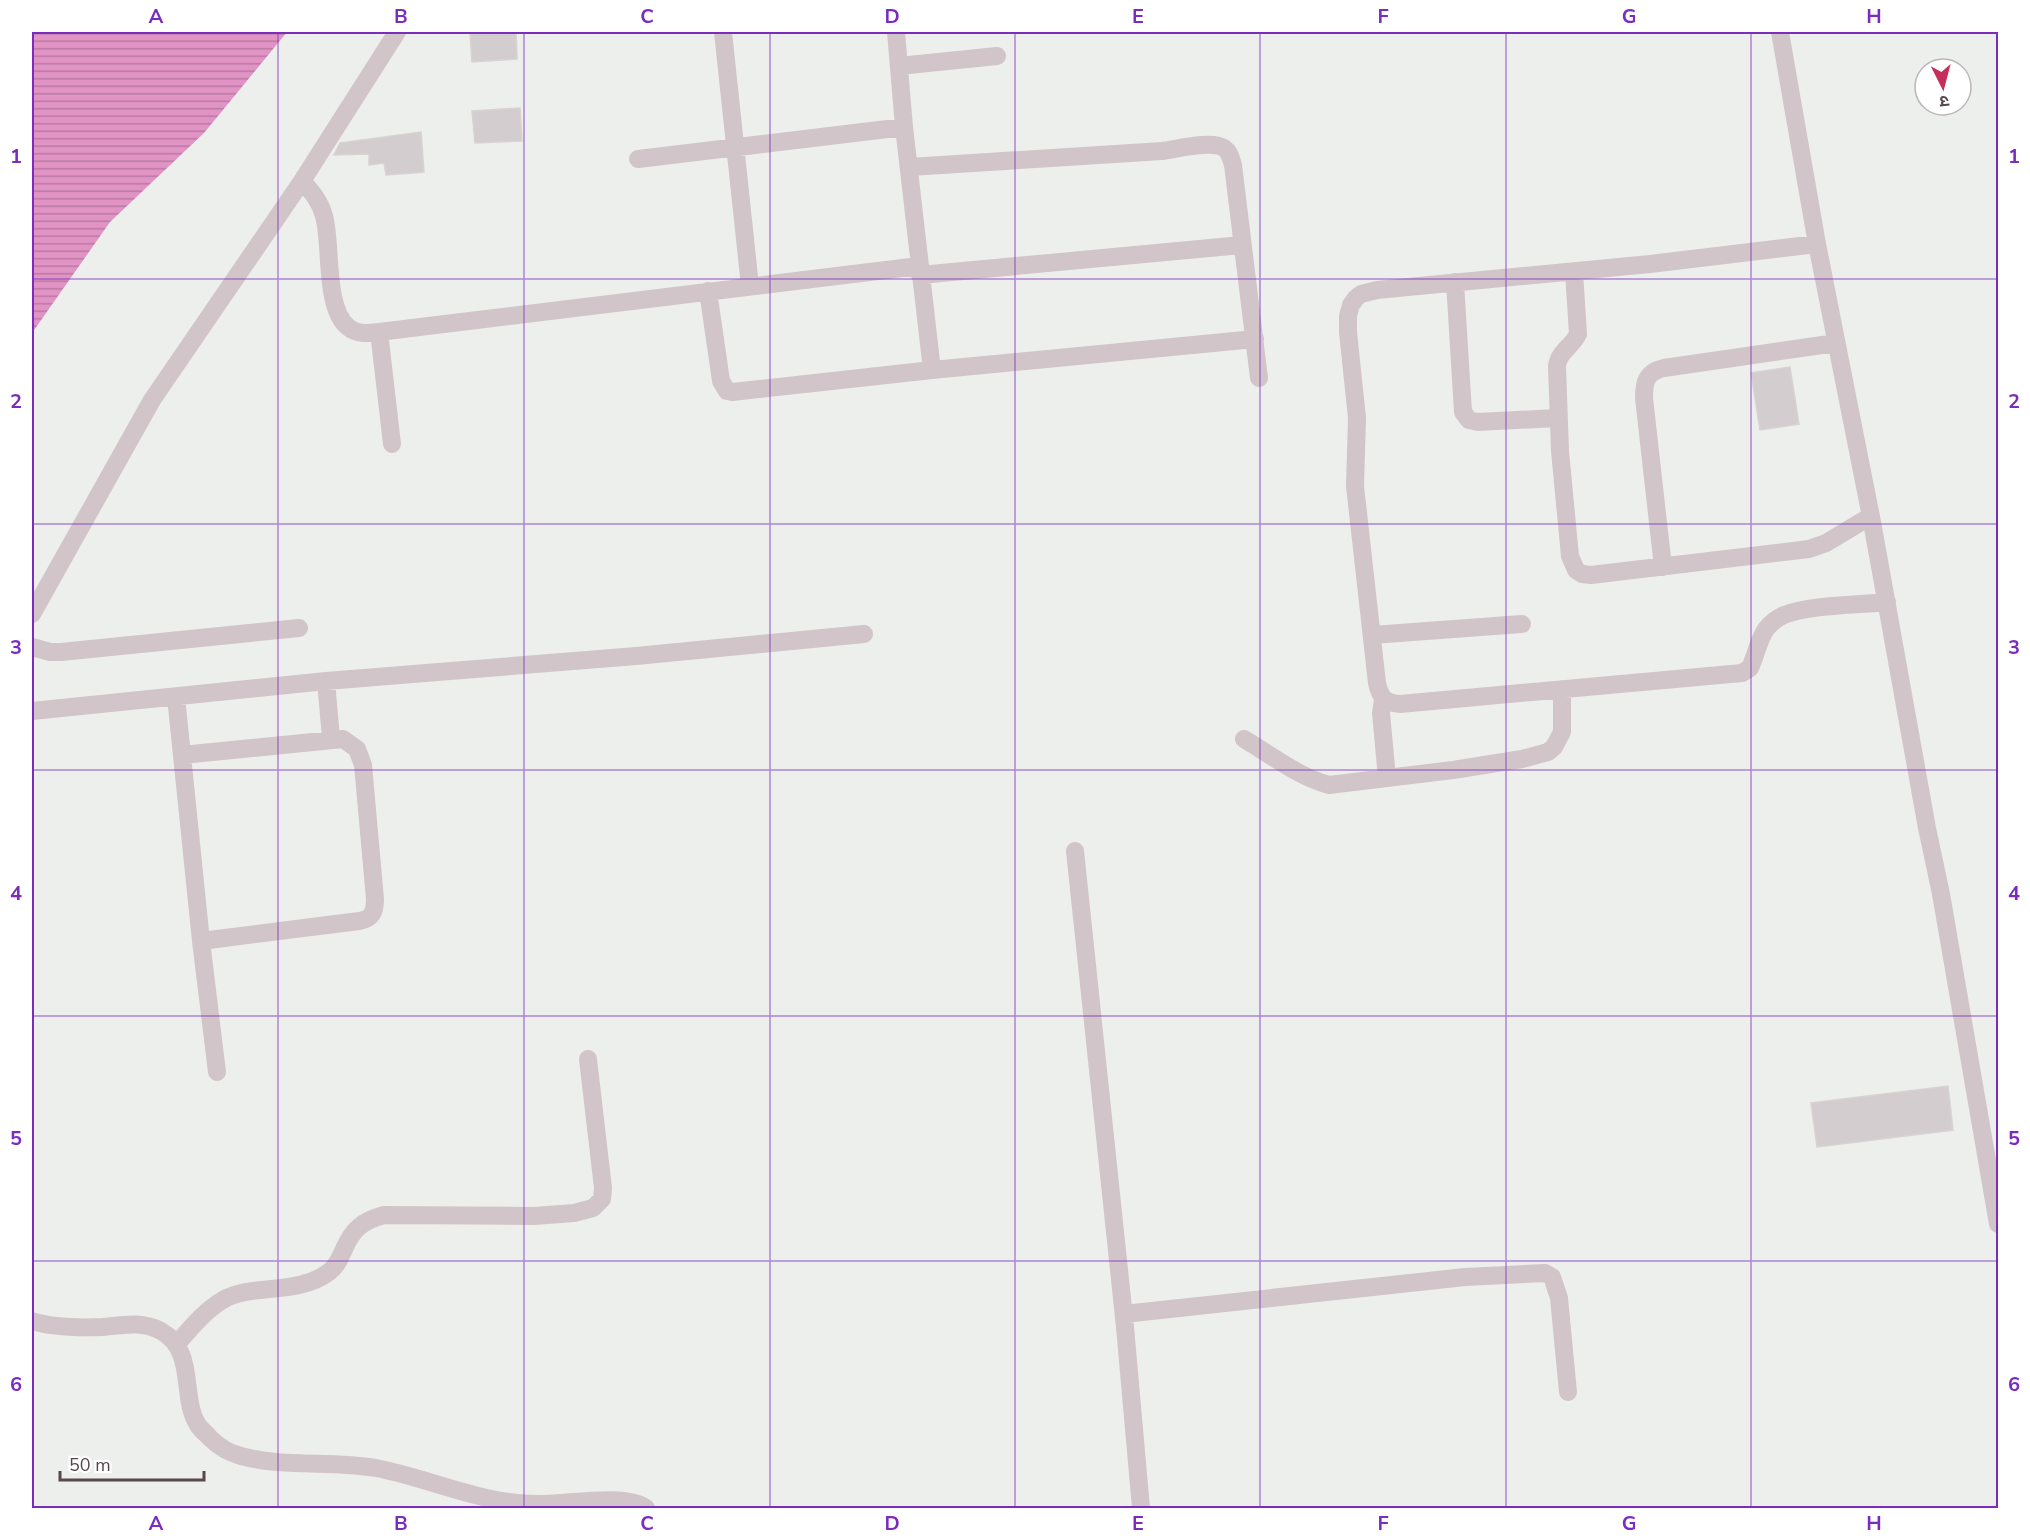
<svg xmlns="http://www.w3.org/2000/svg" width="2030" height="1540" viewBox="0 0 2030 1540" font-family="'Nunito Sans','Noto Sans Devanagari',sans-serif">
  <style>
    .water { fill: url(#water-rules) }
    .building { fill: #d4cdcf; stroke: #d8d2d3; stroke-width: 1.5 }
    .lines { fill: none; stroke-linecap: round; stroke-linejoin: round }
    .minor { stroke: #d2c5ca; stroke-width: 18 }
    .grid { fill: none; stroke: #7b2cbf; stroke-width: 1.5; stroke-opacity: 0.55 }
    .neatline { fill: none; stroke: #7b2cbf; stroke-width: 2 }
    .grid-label { font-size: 20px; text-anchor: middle; font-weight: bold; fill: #7b2cbf }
  </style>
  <defs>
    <pattern id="water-rules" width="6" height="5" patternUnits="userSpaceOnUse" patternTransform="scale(1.5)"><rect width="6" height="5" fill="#e093c4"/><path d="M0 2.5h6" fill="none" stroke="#b87aa1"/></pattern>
  </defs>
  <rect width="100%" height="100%" fill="#edefed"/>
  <!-- water -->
  <path class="water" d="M32,32H287L204,133L110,222L32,333Z"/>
  <!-- building -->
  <path class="building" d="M470,32H516L517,59L472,62Z
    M520,108L522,141L475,143L472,111Z
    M421,132L424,172L386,175L384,163L369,165V154L334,155L340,143Z
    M1790,367L1799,424L1760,430L1751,373Z
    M1948,1086L1953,1130L1817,1147L1811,1103Z"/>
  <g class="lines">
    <!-- minor -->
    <path class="minor" d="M723,32L750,286
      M896,32L904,127L932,370
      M1780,32L1817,244L1872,522L1927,828L1941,894L1998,1224
      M899,66L997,56
      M638,159L904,127
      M910,167L1162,151C1177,149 1212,140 1224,148C1230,152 1231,159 1233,165L1259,378
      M302,181C312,192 320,201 324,216C332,244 324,308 348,327C357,335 369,333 379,332L919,266
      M1817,244L1650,264L1377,290L1361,294L1356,298L1351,305L1348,316V332L1357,418L1355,486L1377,683C1380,697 1385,703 1400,704L1742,673L1750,668C1756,655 1758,641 1766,629C1771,623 1777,618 1784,615C1809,605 1858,605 1887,602
      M1574,272L1578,334C1572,347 1559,351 1557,366L1560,451L1570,556L1576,570L1582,574L1591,575L1809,549L1826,543L1871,516
      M920,275L1242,245
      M1455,282L1463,412L1469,420L1478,422L1558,418
      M708,291L721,381L727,391L732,392L932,370L1255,339
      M379,332L392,444
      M1663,567L1644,398C1644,382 1646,372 1664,368L1836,343
      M32,614L152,400L302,181L397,32
      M1372,635L1522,624
      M32,647L50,652H61L299,628
      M326,681L331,738
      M176,697L201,941L217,1072
      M1383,699L1381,713L1387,778
      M32,711L326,681L636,656L864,634
      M1244,739C1271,755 1299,777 1329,785L1453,770L1522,759L1548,752L1554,747L1562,732V689
      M182,755L343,739L357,749L363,765L375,899C375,912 372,919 359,921L201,941
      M1075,851L1125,1327L1141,1508
      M1124,1314L1465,1277L1545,1273L1552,1277L1559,1298L1568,1392
      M32,1321C54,1328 79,1328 103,1327C123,1325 142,1321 161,1331C197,1351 180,1398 198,1425C201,1430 207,1434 210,1438C219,1447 229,1453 241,1456C285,1468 332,1460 376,1468C433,1479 485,1506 544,1504C570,1504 625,1493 646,1508
      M176,1345C190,1329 204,1311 223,1300C251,1283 297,1296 329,1272C337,1266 340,1258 344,1249C353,1229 362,1221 384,1215L534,1216L574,1213L593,1208L602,1199L603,1188L588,1059"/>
  </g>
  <!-- grid -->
  <path class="grid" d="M278,32V1508M524,32V1508M770,32V1508M1015,32V1508M1260,32V1508M1506,32V1508M1751,32V1508M32,279H1998M32,524H1998M32,770H1998M32,1016H1998M32,1261H1998"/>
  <!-- border -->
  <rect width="2030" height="1540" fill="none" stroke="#ffffff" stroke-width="66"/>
  <!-- north arrow -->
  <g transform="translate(1943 87) rotate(174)"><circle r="28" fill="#ffffff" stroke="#bcb6b8" stroke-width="1.5"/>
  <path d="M0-4.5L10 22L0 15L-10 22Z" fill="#c72f5b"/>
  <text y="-9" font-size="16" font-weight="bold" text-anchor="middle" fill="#58484e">उ</text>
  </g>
  <!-- scale -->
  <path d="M60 1471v9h144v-9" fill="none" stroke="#58484e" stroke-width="3"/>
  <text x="69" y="1471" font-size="18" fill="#58484e" stroke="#ffffff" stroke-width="4.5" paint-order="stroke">50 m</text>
  <rect x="33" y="33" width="1964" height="1474" class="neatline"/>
  <g class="grid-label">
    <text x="156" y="23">A</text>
    <text x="401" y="23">B</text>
    <text x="647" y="23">C</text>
    <text x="892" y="23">D</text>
    <text x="1138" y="23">E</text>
    <text x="1383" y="23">F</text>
    <text x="1629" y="23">G</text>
    <text x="1874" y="23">H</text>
    <text x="16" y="163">1</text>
    <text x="2014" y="163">1</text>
    <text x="16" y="408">2</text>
    <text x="2014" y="408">2</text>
    <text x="16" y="654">3</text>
    <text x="2014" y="654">3</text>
    <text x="16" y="900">4</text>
    <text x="2014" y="900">4</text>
    <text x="16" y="1145">5</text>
    <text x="2014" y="1145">5</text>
    <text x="16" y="1391">6</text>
    <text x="2014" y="1391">6</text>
    <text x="156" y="1530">A</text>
    <text x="401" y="1530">B</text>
    <text x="647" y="1530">C</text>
    <text x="892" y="1530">D</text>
    <text x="1138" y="1530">E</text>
    <text x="1383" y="1530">F</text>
    <text x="1629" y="1530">G</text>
    <text x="1874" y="1530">H</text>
  </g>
</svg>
